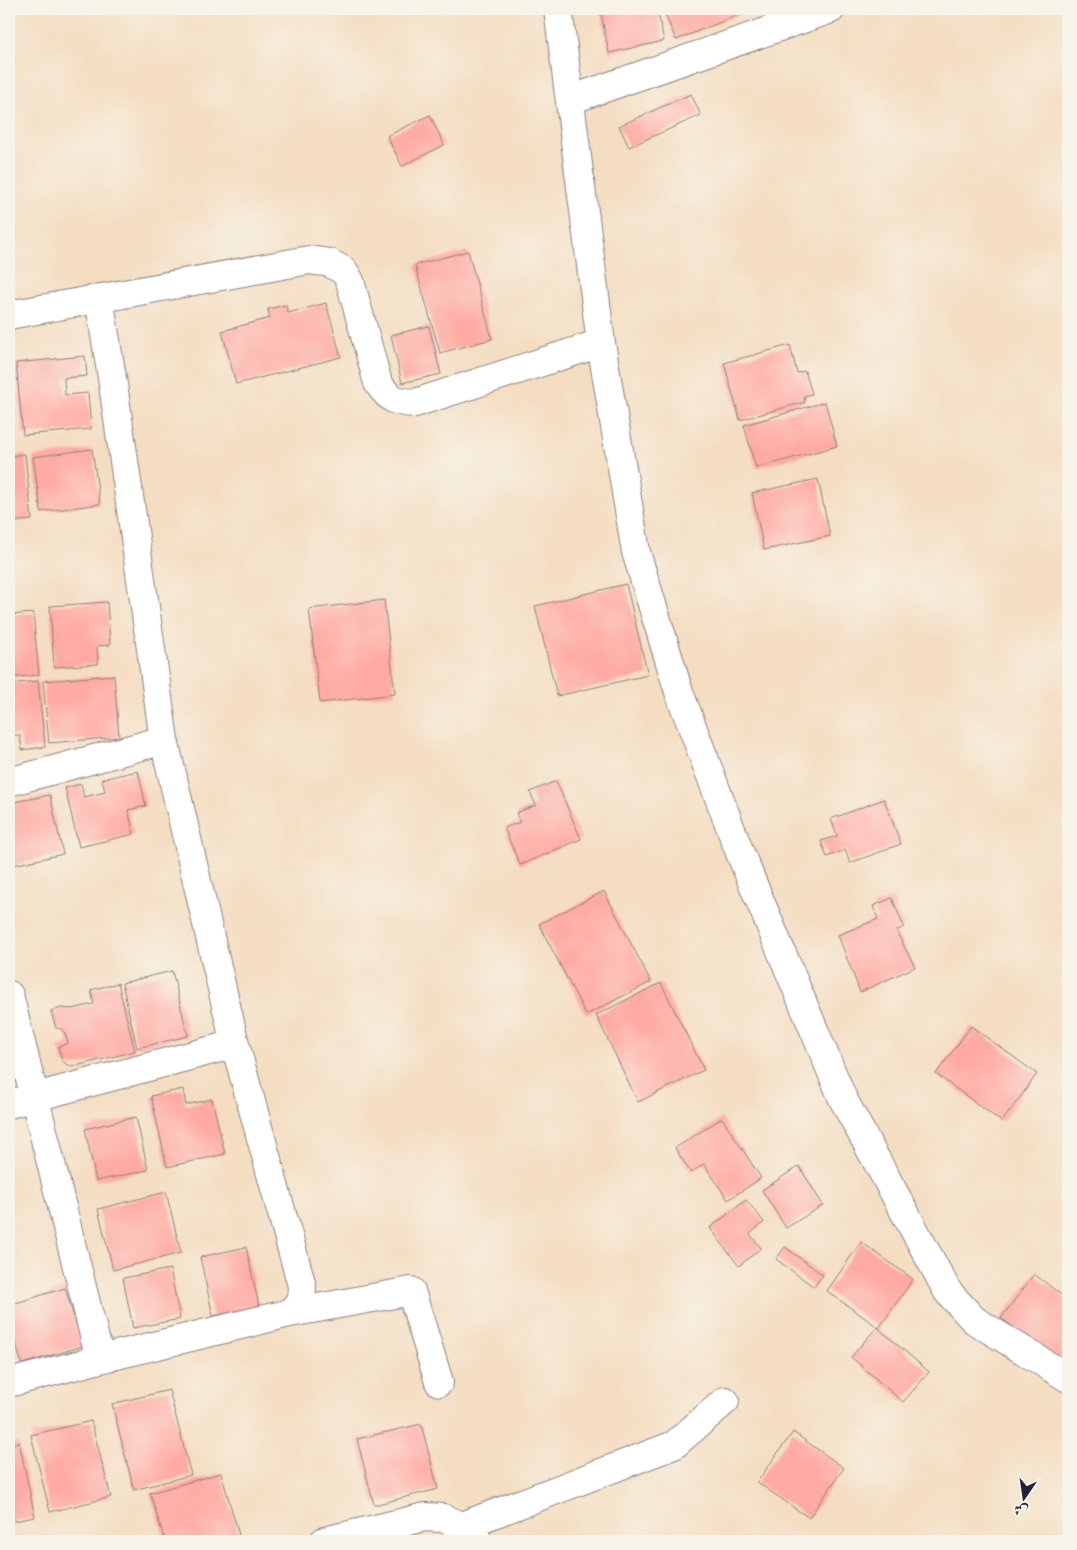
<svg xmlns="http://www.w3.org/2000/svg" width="1077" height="1550" viewBox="0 0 1077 1550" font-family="'Libre Caslon Text',Amiri,serif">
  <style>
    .building { fill: #ffaaa3 }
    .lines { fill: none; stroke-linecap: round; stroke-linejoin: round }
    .minor-casing { stroke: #8b807e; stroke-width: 30 }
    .minor { stroke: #fff; stroke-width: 28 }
  </style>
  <rect width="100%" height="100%" fill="#f7f3e8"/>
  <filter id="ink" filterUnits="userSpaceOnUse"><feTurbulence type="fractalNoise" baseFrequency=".02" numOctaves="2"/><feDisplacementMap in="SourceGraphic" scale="10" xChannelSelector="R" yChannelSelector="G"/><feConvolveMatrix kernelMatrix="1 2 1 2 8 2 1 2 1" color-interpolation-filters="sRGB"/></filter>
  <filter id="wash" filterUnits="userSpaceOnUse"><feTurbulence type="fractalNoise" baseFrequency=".0096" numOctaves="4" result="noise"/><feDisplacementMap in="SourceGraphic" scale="20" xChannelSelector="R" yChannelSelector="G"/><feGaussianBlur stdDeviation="1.12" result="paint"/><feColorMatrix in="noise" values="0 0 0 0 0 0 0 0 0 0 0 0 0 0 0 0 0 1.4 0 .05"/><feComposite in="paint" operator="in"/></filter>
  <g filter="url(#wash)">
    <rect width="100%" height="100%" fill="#f4ddc1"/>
    <g id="blocks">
      <!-- building -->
      <path class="building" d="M600,9H657L664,41L609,53Z
        M663,9H745L746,12L676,40Z
        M691,94L701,115L629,147L619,126Z
        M430,115L444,145L402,166L387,136Z
        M468,251L492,339L440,353L415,265Z
        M326,303L341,357L236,384L222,331L270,318L268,309L286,305L288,313Z
        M429,326L441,374L402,383L391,335Z
        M790,345L797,373L805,371L812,394L804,396L805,402L740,420L724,363Z
        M85,356L87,376L64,378L65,395L88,393L91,429L23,435L16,363Z
        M825,402L837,446L756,468L744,425Z
        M9,417H10L12,434H9Z
        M92,449L100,504L41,512L33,457Z
        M25,454L32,520L9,522V456Z
        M818,479L830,536L764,550L752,493Z
        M626,584L648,675L557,696L535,606Z
        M384,600L395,694L320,703L309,609Z
        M107,602L110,645L97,646L98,664L54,667L50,606Z
        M33,613L39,675L9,678V615Z
        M114,675L119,737L49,743L43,681Z
        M38,681L45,747L22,750L20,735L9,736V684Z
        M138,771L146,806L128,810L134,834L79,847L65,788L81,784L84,797L105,792L102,779Z
        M556,781L581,839L520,865L504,828L520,822L516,813L536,805L530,792Z
        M50,795L63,854L9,866V803Z
        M884,799L901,844L850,863L845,850L827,857L821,841L837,836L831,819Z
        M604,891L651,982L586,1015L539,924Z
        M892,898L904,927L896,931L915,967L860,992L838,935L878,919L873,906Z
        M172,971L188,1036L137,1048L122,983Z
        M118,983L135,1051L76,1066L67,1065L62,1060L58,1047L68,1043L65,1033L61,1029L56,1028L51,1011L61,1008L72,1009L94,1004L91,990Z
        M661,983L704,1070L638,1102L596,1015Z
        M971,1026L1037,1074L1002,1122L936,1074Z
        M183,1089L186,1105L212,1099L225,1154L167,1167L151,1096Z
        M136,1117L148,1170L96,1181L85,1129Z
        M722,1118L761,1178L728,1200L704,1164L691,1173L675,1148Z
        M799,1166L823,1205L786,1228L762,1190Z
        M166,1192L181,1253L113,1270L98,1209Z
        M746,1200L764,1222L750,1234L761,1248L739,1266L710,1228Z
        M861,1242L913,1279L879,1328L827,1291Z
        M246,1247L259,1306L213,1316L200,1257Z
        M785,1247L823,1275L814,1287L776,1259Z
        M170,1269L180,1319L133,1328L123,1278Z
        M1034,1274L1068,1300V1351L1060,1362L1001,1318Z
        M65,1288L83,1346L22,1364L9,1322V1305Z
        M877,1327L929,1372L903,1402L851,1357Z
        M169,1390L191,1475L134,1490L112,1404Z
        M91,1421L111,1497L50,1512L31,1435Z
        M421,1424L438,1489L374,1505L357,1439Z
        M793,1432L844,1468L809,1518L757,1482Z
        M19,1442L35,1517L9,1522V1444Z
        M221,1473L239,1535L217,1541H165L150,1493Z
        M49,1535L50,1541H24V1540Z"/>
    </g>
  </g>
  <g filter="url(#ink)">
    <use href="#blocks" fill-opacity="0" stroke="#8b807e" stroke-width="1"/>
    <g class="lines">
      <!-- minor casing -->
      <g class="minor-casing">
        <path id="minor" d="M558,9L601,343L636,552L679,692L740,853L843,1099L948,1292L974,1320L1068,1378
          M570,100L831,9
          M99,298L113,384L164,740L235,1044L302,1286L301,1300L290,1313
          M9,315L309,260L330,263L344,271L350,281L378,383C390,400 395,402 415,403L601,343
          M9,782L164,740
          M9,995L100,1359
          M9,1104L235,1044
          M9,1383L100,1359L290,1313L411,1291L439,1382
          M462,1526L674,1445L725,1401
          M324,1541L425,1517L443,1518L462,1526L478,1541"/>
      </g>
      <!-- minor -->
      <use href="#minor" class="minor"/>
    </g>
  </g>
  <!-- margin -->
  <rect width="1077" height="1550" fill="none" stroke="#f7f3e8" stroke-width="30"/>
  <!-- north arrow -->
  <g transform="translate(1024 1498) rotate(193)" stroke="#f7f3e8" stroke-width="4" paint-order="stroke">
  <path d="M0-4L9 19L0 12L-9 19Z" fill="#22223b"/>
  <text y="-8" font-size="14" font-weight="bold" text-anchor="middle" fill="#22223b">ش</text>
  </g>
</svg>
